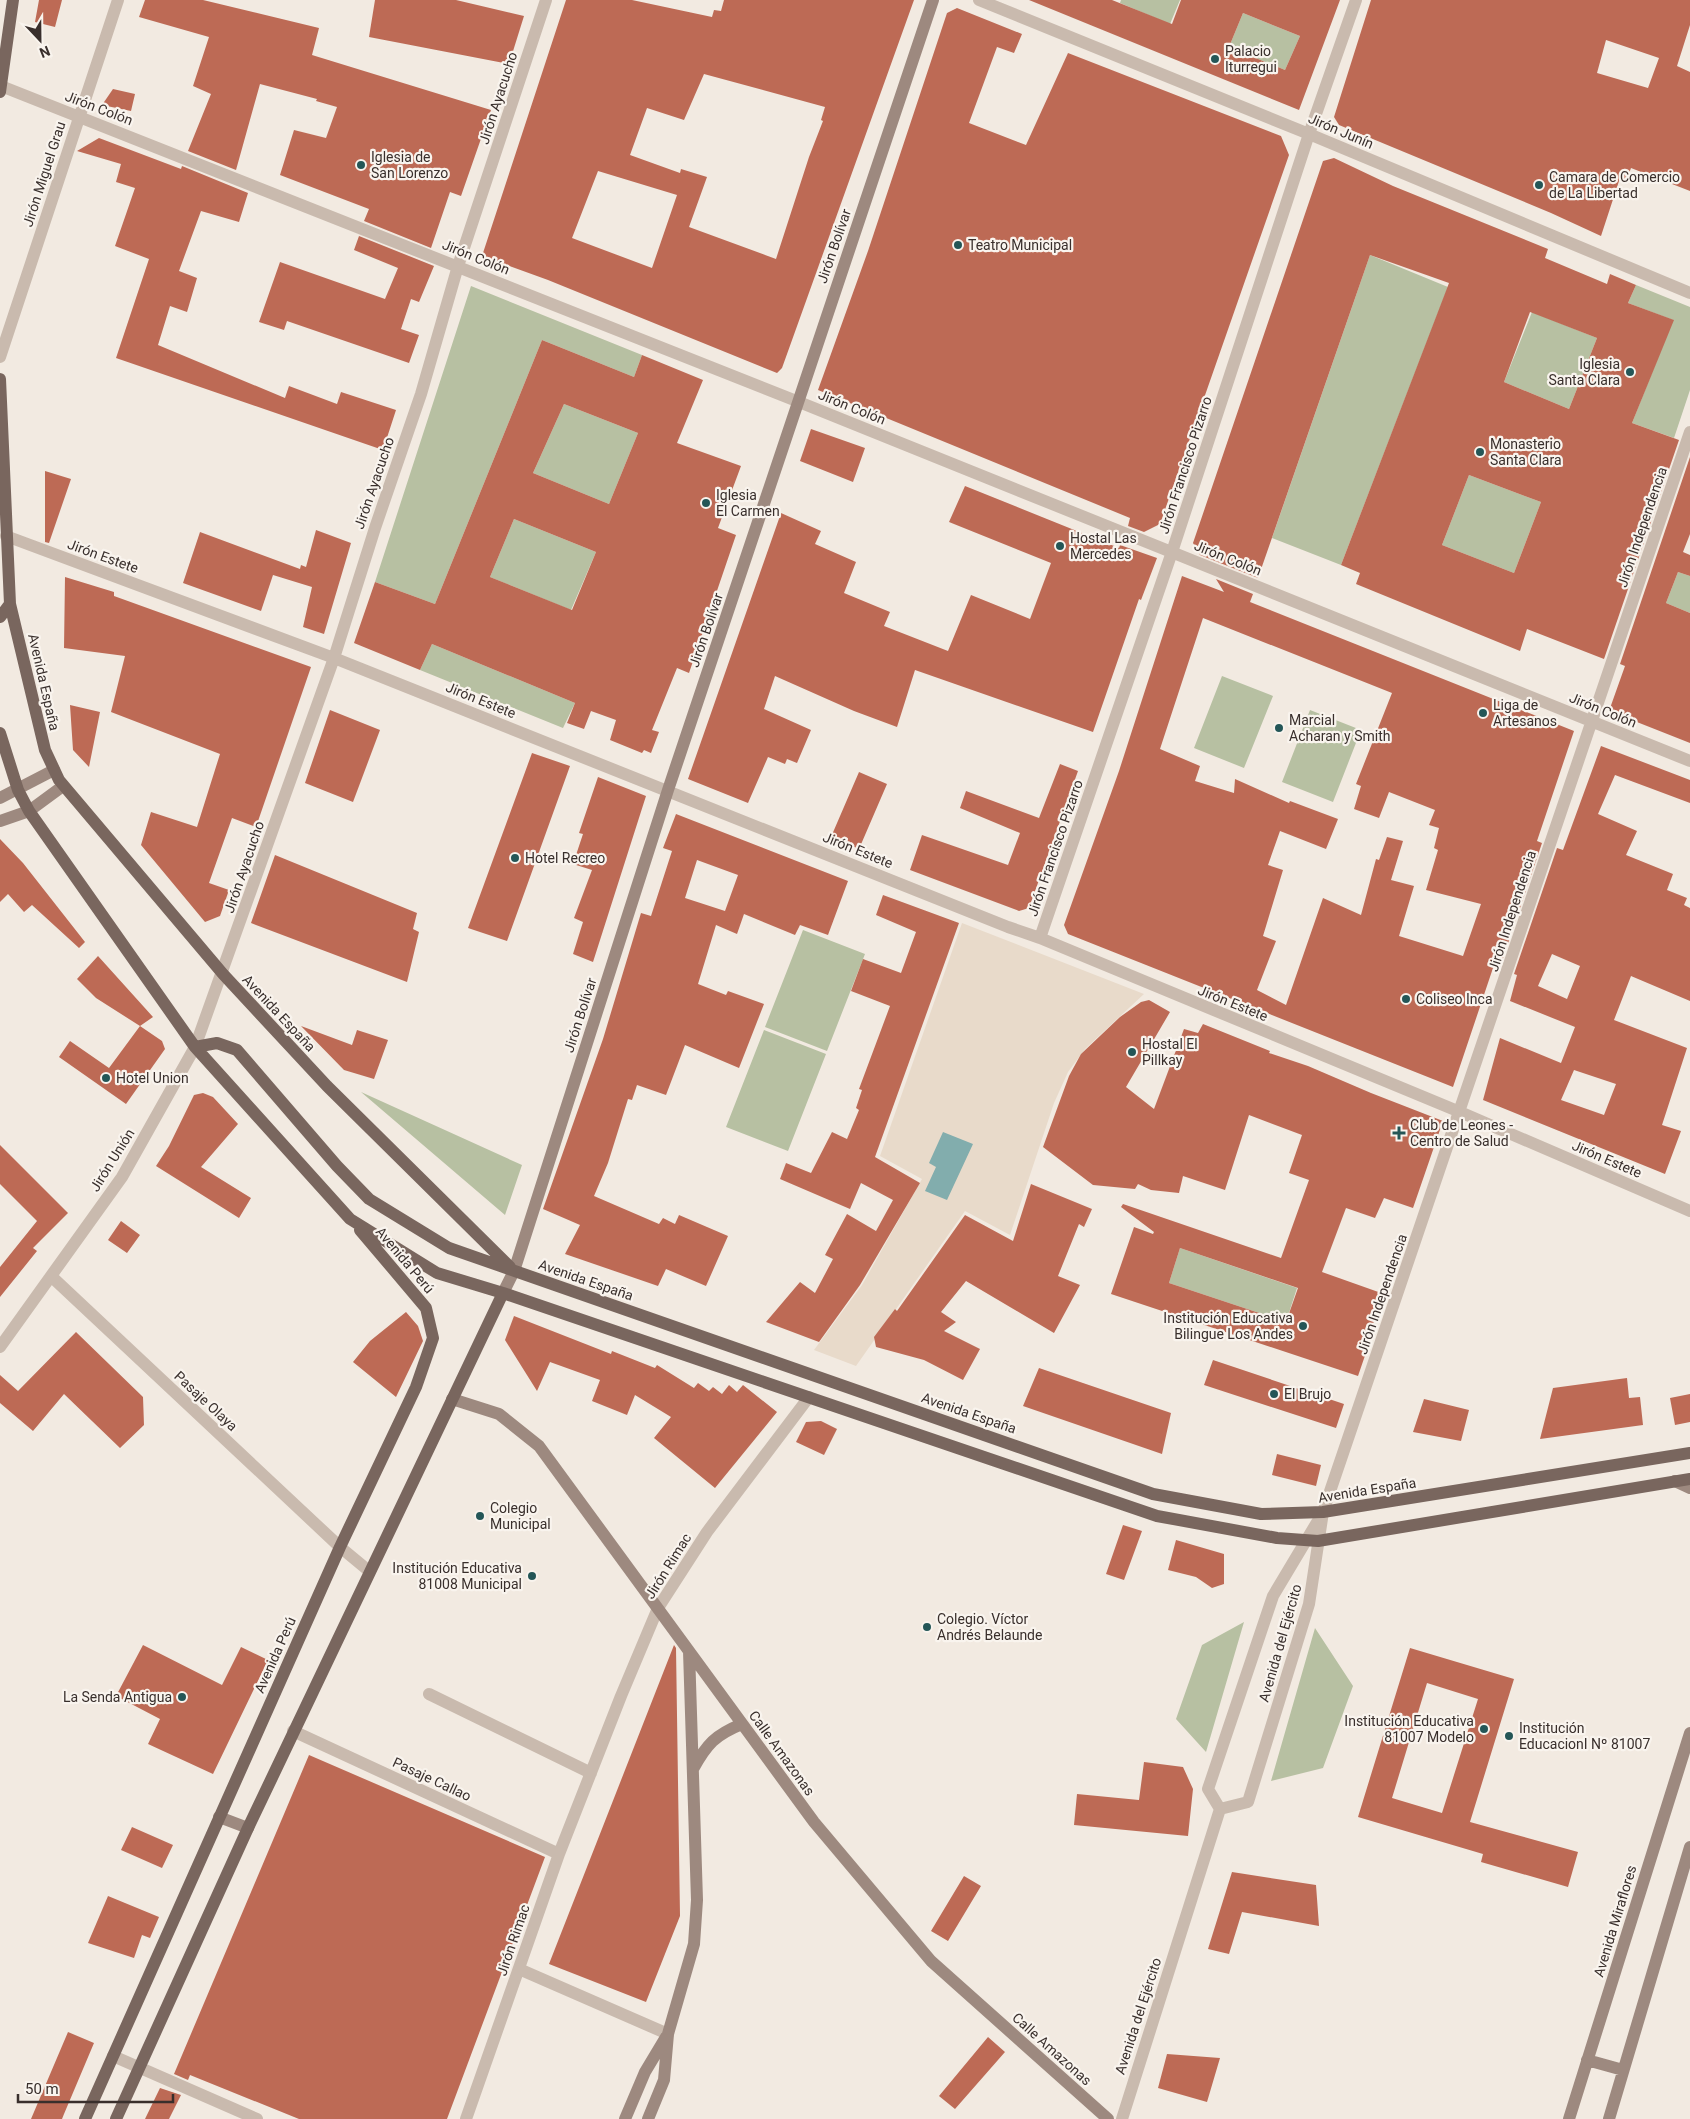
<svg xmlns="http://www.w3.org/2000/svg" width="1690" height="2119" viewBox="0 0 1690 2119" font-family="Roboto,sans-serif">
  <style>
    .green { fill: #b7c0a2 }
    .plaza { fill: #e8daca }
    .water { fill: #82adad }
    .building { fill: #bd6a55; fill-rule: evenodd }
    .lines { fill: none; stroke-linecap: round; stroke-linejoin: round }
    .street { stroke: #c9baae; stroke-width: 12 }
    .secondary { stroke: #9d897f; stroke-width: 12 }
    .primary { stroke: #79665e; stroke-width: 12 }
    .poi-dot { fill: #245657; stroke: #f9f4ee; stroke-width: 2 }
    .labels { text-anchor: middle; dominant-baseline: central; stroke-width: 4.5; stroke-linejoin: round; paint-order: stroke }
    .poi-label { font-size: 14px; fill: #392f2c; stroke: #f9f4ee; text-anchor: start }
    .street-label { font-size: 14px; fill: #392f2c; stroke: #f9f4ee }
  </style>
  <rect width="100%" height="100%" fill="#f2eae1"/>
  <!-- green -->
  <path class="green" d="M1121,0H1180L1170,24L1120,3Z
    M1243,13L1300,36L1285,70L1229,47Z
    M1370,255L1448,287L1341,565L1272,538Z
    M1636,285L1690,307V390L1674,438L1632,423L1673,320L1628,303Z
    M471,286L642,355L634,377L542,340L435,604L375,582Z
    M1532,312L1597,338L1569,409L1504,382Z
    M564,404L638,433L609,504L533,473Z
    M1469,475L1541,502L1514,573L1442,545Z
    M514,519L596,552L571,610L490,577Z
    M1678,572L1690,576V613L1666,603Z
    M432,644L575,703L563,728L420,670Z
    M1222,676L1273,696L1244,768L1194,748Z
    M1310,710L1361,730L1333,802L1282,782Z
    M803,930L865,954L827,1051L765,1027Z
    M764,1030L826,1054L788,1151L726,1127Z
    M361,1092L522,1165L505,1215Z
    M1180,1248L1297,1288L1286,1322L1169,1283Z
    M1244,1622L1206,1752L1176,1719L1202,1645Z
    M1315,1628L1353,1686L1323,1768L1271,1781Z"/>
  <!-- plaza -->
  <path class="plaza" d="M962,923L1144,994L1085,1049L1068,1072L1054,1103L1010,1235L965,1211L856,1366L814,1350L862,1285L922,1179L880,1156Z"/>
  <!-- water -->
  <path class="water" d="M943,1132L973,1144L947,1200L925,1191L936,1167L929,1163Z"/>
  <!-- building -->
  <path class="building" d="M39,0H62L55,27L35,22Z
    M145,0H203L319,28L312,55L491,110L461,196L450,192L431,248L364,221L369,209L280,175L294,130L326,138L337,107L316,101L317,99L260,84L236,170L188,151L211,94L193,86L209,37L139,17Z
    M375,0H456L524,16L509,64L369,37Z
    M566,0H632L712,17L714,10L721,11L724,0H914L782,368L777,373L548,280L482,256ZM704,74L825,107L821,120L823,121L809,157L776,259L689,227L707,177L681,169L680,173L630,155L647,108L684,120ZM598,171L677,195L652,268L572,238Z
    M1029,0H1112L1172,24L1181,0H1340L1299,110ZM1243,13L1300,36L1285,70L1229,47Z
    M1371,0H1690V25L1677,66L1690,72V191L1631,168L1627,179L1620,178L1601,236L1551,213L1339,125L1334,117ZM1606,40L1659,58L1648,88L1597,73Z
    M957,8L1022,34L1014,53L997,47L969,123L1026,145L1068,53L1281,136L1289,155L1160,524L1144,532L1128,526L1130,518L818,390L868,251L947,13Z
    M113,89L135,94L131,111L102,105Z
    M99,138L181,169L182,166L248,193L239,222L201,211L179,271L197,278L187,312L170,306L158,345L285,398L289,386L337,404L341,392L396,410L383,450L116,358L149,259L115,246L135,188L116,182L121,164L77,151Z
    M1334,158L1393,186L1548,249L1545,258L1607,284L1610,274L1636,285L1628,303L1674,320L1632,423L1679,440L1604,659L1527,629L1520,651L1356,584L1360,573L1341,565L1449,283L1370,255L1258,578L1200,555L1193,543L1323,161ZM1530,312L1597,338L1569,409L1504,382ZM1469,475L1541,502L1514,573L1442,545Z
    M359,236L434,266L419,302L411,299L401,329L419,335L409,363L287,321L284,330L259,322L280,262L385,299L398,268L354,250Z
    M542,340L634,377L642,355L703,380L677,443L741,466L718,528L736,535L689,673L677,668L652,730L659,732L651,753L644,750L642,753L610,740L616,720L591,711L584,729L567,723L575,703L432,644L420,670L354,643L375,582L435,604ZM564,404L638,433L609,504L533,473ZM514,519L596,552L572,610L490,577Z
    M811,429L865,448L853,482L800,461Z
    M1690,457V534L1683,552L1690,555V576L1678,572L1666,603L1690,613V743L1609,711L1625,666L1620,664Z
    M45,471L71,479L49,543L45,542Z
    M965,486L1119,548L1120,545L1157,558L1141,600L1139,599L1093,732L915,670L897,727L854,711L775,676L764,709L811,730L797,763L787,759L785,764L768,757L748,803L688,779L781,513L821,531L815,544L856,562L844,593L890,612L884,626L948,651L971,595L1030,619L1051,563L949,522Z
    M316,530L351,543L324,634L303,627L312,587L273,575L261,611L183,583L200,532L300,569L301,565L306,567Z
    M1182,576L1224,592L1216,579L1253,594L1250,602L1574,731L1537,841L1542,843L1499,970L1493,968L1453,1087L1068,934L1064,925L1119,771ZM1203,618L1392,693L1356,784L1361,786L1354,809L1379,818L1389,792L1435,810L1429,825L1439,828L1434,848L1438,850L1426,890L1481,904L1463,956L1399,936L1414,886L1391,880L1403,841L1387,837L1379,860L1376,859L1361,915L1323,898L1286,1005L1257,990L1276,941L1263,936L1283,870L1268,865L1280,831L1326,849L1338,819L1290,801L1289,803L1235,779L1234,793L1195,781L1200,766L1160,749Z
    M65,577L114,592V596L311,667L256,827L232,818L209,883L229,890L220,916L205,922L141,845L151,812L197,827L220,754L111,712L125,656L64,648Z
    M70,705L100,712L89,767L73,750Z
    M330,710L380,730L353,802L305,783Z
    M1601,746L1690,780V803L1615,775L1598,814L1637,831L1626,855L1673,874L1667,890L1687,898L1684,905L1690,908V1001L1631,976L1614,1020L1687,1048L1662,1125L1681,1131L1665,1174L1483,1100L1500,1038L1561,1063L1575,1027L1510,1001L1517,975L1514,974L1557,848L1563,850ZM1552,954L1580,966L1567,999L1538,986ZM1574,1070L1616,1084L1604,1115L1561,1100Z
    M532,753L570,766L507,941L468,928Z
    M1060,764L1078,771L1029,908L1019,911L910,870L922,835L1008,865L1020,833L960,808L966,791L1039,818Z
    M859,772L887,784L859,849L831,837Z
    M598,777L646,796L593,962L573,954L583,922L574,918L592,870L573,864L583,834L579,833Z
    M676,814L848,881L828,935L800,925L795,935L744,914L737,934L716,925L698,984L726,995L728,991L764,1004L739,1068L685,1045L666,1095L637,1085L632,1100L628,1099L608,1163L594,1196L659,1224L663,1218L675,1224L679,1215L728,1236L706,1286L666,1269L658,1286L565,1254L580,1225L543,1209L603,1039L641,913L651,916L672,851L663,848ZM697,860L738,875L725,911L685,898Z
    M0,839L23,863L85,942L79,948L32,905L24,912L8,894L0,902Z
    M275,855L417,913L413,929L419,932L407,982L251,923Z
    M883,895L959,923L875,1157L920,1183L860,1285L819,1342L766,1322L800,1282L815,1293L833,1259L825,1255L847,1214L876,1231L893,1200L861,1183L850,1209L780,1179L786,1163L811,1173L832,1132L847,1139L859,1110L856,1108L862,1090L859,1089L890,1006L851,991L863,959L901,973L916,932L876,915Z
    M98,956L153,1017L140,1026L162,1041L165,1049L126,1104L59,1057L70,1041L109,1068L140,1026L96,998L77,979Z
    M1149,1000L1170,1012L1126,1087L1154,1109L1184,1029L1198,1033L1203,1024L1270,1051L1269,1053L1308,1066L1371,1093L1443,1121L1413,1208L1384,1198L1375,1218L1346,1208L1322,1272L1384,1294L1367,1340L1370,1341L1358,1376L1111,1294L1134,1227L1153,1234L1154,1232L1121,1207L1123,1204L1281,1258L1309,1180L1289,1173L1302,1135L1249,1115L1225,1190L1183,1176L1179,1193L1151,1190L1138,1184L1135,1189L1093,1185L1043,1147L1069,1076L1081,1054L1120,1017L1141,1002ZM1180,1248L1298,1288L1286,1322L1169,1283Z
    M301,1026L352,1045L357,1030L388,1040L374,1079L344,1070Z
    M203,1093L213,1097L238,1124L201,1167L251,1198L239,1218L156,1166L169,1146L194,1095Z
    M0,1145L68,1213L33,1248L37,1251L0,1297V1267L37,1221L0,1184Z
    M1031,1184L1092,1209L1084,1227L1079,1224L1058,1276L1080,1285L1054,1333L966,1281L941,1312L956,1322L944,1331L980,1349L963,1380L924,1360L876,1347L874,1337L895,1309L897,1311L965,1215L1013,1241Z
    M121,1221L140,1235L127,1253L108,1240Z
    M406,1312L418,1326L423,1341L396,1397L353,1362L370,1341Z
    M514,1316L611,1354L612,1351L655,1368L657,1365L694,1388L698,1383L709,1391L713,1387L722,1394L729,1385L737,1392L743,1385L777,1412L715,1488L654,1438L671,1417L635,1395L627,1415L592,1401L600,1380L550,1362L537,1391L505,1340Z
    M76,1332L143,1397L144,1425L120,1448L64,1394L33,1431L0,1403V1375L18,1391Z
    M1213,1360L1344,1404L1336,1428L1204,1385Z
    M1039,1368L1171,1413L1162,1454L1023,1406Z
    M1627,1378L1629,1398L1640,1397L1643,1425L1540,1439L1553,1388Z
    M1690,1394V1422L1675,1425L1670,1398Z
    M1424,1399L1469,1410L1461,1441L1413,1432Z
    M821,1421L837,1429L824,1455L796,1442L806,1422Z
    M1277,1454L1321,1465L1316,1486L1272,1475Z
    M1123,1525L1142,1531L1124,1580L1106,1574Z
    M1176,1540L1224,1554V1584L1212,1588L1196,1577L1168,1570Z
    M143,1645L222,1685L241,1647L268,1660L213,1774L148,1744L160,1719L116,1696Z
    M674,1645L676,1648L680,1916L646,2002L549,1964Z
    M1410,1648L1514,1679L1470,1822L1578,1852L1568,1887L1481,1862L1483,1854L1358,1817ZM1427,1683L1478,1699L1442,1813L1392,1798Z
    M309,1755L545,1857L447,2119H299L190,2075L188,2080L174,2074Z
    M1144,1762L1183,1767L1193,1789L1188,1836L1074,1825L1077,1794L1139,1800Z
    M132,1827L173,1845L162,1868L121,1850Z
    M1232,1872L1316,1885L1319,1926L1242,1912L1229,1954L1208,1949Z
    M964,1876L981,1886L948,1941L931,1931Z
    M108,1896L159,1917L150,1938L142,1935L134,1958L88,1943Z
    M68,2032L94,2043L64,2114L62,2119H31Z
    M988,2037L1005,2052L955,2109L939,2096Z
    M1167,2054L1220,2058L1207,2102L1158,2088Z
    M160,2088L181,2095L169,2119H145Z"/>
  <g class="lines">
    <!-- street -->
    <path class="street" d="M979,0L1309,134L1690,293
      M1,86L799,402L1690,761
      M0,357L118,0
      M6,536L334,658L1008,927L1040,938L1460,1112L1690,1211
      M1040,938L1172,552L1309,134L1356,0
      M52,1277L340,1547L369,1571
      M0,1347L122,1177L195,1047L334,658L375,528L421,394L458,266L546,0
      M429,1694L591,1773
      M293,1731L559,1854
      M1220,1809L1248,1802L1309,1604L1323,1512L1690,432
      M519,1969L668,2034
      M113,2056L257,2119
      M466,2119L559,1854L621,1696L658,1608L707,1532L809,1397
      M1122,2119L1220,1809L1208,1789L1273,1596L1319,1519"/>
    <!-- secondary -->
    <path class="secondary" d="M0,798L54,770
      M0,821L29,811L63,786
      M503,1293L514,1271L668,790L933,0
      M452,1399L499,1414L539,1446L814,1822L931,1961L1108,2119
      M1675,1481L1690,1488
      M693,1769C707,1744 715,1735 742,1724
      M219,1817L248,1828
      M1587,2060L1623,2070
      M625,2119L645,2072L666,2037
      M648,2119L664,2080L668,2034L694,1944L697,1900L689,1651
      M1569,2119L1690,1733
      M1609,2119L1690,1847"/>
    <!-- primary -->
    <path class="primary" d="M0,92L13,0
      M0,379L10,604L45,750L59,780L223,974L327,1086L510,1267
      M0,617L10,604
      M0,733L18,790L29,811L195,1047L350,1219L437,1273L503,1293L1157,1516L1277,1538L1318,1541L1690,1479
      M195,1047L217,1043L237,1050L337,1166L369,1199L449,1248L1153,1494L1261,1514L1323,1512L1690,1453
      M85,2119L340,1547L416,1387L433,1338L426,1308L360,1230
      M116,2119L248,1828L503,1293"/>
  </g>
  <!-- markers -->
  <g class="poi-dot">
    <circle cx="1215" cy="59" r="5"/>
    <circle cx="361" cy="165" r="5"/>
    <circle cx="1539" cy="185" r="5"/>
    <circle cx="958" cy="245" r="5"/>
    <circle cx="1630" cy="372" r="5"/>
    <circle cx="1480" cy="452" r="5"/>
    <circle cx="706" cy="503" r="5"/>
    <circle cx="1060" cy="546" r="5"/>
    <circle cx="1483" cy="713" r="5"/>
    <circle cx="1279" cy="728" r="5"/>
    <circle cx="515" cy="858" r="5"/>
    <circle cx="1406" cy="999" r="5"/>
    <circle cx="1132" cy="1052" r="5"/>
    <circle cx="106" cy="1078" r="5"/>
    <path d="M1396.5 1125.5h5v5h5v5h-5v5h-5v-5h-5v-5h5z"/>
    <circle cx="1303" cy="1326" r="5"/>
    <circle cx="1274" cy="1394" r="5"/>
    <circle cx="480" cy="1516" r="5"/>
    <circle cx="532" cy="1576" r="5"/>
    <circle cx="927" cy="1627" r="5"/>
    <circle cx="182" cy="1697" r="5"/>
    <circle cx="1484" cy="1729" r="5"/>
    <circle cx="1509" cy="1736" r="5"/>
  </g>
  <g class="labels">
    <!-- poi labels -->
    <g class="poi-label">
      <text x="1225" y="51">Palacio<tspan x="1225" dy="16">Iturregui</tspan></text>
      <text x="371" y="157">Iglesia de<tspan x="371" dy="16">San Lorenzo</tspan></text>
      <text x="1549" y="177">Camara de Comercio<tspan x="1549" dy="16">de La Libertad</tspan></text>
      <text x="968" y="245">Teatro Municipal</text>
      <text x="1620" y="364" text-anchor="end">Iglesia<tspan x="1620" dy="16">Santa Clara</tspan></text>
      <text x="1490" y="444">Monasterio<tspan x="1490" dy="16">Santa Clara</tspan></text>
      <text x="716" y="495">Iglesia<tspan x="716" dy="16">El Carmen</tspan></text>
      <text x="1070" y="538">Hostal Las<tspan x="1070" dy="16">Mercedes</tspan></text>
      <text x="1493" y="705">Liga de<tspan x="1493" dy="16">Artesanos</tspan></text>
      <text x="1289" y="720">Marcial<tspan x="1289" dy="16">Acharan y Smith</tspan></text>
      <text x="525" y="858">Hotel Recreo</text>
      <text x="1416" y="999">Coliseo Inca</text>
      <text x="1142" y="1044">Hostal El<tspan x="1142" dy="16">Pillkay</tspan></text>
      <text x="116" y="1078">Hotel Union</text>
      <text x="1410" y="1125">Club de Leones -<tspan x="1410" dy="16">Centro de Salud</tspan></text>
      <text x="1293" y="1318" text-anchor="end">Institución Educativa<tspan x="1293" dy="16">Bilingue Los Andes</tspan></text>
      <text x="1284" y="1394">El Brujo</text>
      <text x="490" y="1508">Colegio<tspan x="490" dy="16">Municipal</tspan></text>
      <text x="522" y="1568" text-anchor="end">Institución Educativa<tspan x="522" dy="16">81008 Municipal</tspan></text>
      <text x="937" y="1619">Colegio. Víctor<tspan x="937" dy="16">Andrés Belaunde</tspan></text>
      <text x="172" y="1697" text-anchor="end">La Senda Antigua</text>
      <text x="1474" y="1721" text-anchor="end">Institución Educativa<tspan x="1474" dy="16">81007 Modelo</tspan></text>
      <text x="1519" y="1728">Institución<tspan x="1519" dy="16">EducacionI Nº 81007</tspan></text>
    </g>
    <!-- street labels -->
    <g class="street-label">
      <text transform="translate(498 98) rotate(-72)">Jirón Ayacucho</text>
      <text transform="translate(99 108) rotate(21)">Jirón Colón</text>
      <text transform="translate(1341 131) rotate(23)">Jirón Junín</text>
      <text transform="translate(44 174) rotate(-72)">Jirón Miguel Grau</text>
      <text transform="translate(834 246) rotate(-71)">Jirón Bolívar</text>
      <text transform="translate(476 257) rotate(22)">Jirón Colón</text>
      <text transform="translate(852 407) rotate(22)">Jirón Colón</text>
      <text transform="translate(1185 465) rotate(-72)">Jirón Francisco Pizarro</text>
      <text transform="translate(374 483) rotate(-71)">Jirón Ayacucho</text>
      <text transform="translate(1642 527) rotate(-71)">Jirón Independencia</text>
      <text transform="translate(103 556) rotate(20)">Jirón Estete</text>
      <text transform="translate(1228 558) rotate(22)">Jirón Colón</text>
      <text transform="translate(706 630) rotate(-71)">Jirón Bolívar</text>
      <text transform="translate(44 682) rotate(77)">Avenida España</text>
      <text transform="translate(481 700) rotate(22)">Jirón Estete</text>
      <text transform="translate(1603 710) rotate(22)">Jirón Colón</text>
      <text transform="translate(1055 848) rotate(-71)">Jirón Francisco Pizarro</text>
      <text transform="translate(858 850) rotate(22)">Jirón Estete</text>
      <text transform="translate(244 867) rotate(-71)">Jirón Ayacucho</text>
      <text transform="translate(1512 911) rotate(-72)">Jirón Independencia</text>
      <text transform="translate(1233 1003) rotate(22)">Jirón Estete</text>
      <text transform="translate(279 1013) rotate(47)">Avenida España</text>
      <text transform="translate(580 1015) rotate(-72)">Jirón Bolívar</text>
      <text transform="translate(1607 1159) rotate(23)">Jirón Estete</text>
      <text transform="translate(112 1160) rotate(-58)">Jirón Unión</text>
      <text transform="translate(405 1260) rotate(50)">Avenida Perú</text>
      <text transform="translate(586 1280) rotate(19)">Avenida España</text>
      <text transform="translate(1382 1294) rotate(-71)">Jirón Independencia</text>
      <text transform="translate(206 1401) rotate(43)">Pasaje Olaya</text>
      <text transform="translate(969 1413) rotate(19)">Avenida España</text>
      <text transform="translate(1367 1490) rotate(-9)">Avenida España</text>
      <text transform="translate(668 1566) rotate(-58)">Jirón Rimac</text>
      <text transform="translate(1280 1643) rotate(-74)">Avenida del Ejército</text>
      <text transform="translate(275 1655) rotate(-66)">Avenida Perú</text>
      <text transform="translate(782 1753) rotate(54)">Calle Amazonas</text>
      <text transform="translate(432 1779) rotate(25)">Pasaje Callao</text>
      <text transform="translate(1615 1921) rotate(-73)">Avenida Miraflores</text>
      <text transform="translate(513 1940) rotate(-71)">Jirón Rimac</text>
      <text transform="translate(1138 2016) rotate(-72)">Avenida del Ejército</text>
      <text transform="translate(1052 2049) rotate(42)">Calle Amazonas</text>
    </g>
  </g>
  <!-- north arrow -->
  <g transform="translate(40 40) rotate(158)" stroke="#f9f4ee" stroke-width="4" paint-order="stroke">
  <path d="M0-4L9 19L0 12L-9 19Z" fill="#392f2c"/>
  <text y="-8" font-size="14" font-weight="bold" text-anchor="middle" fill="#392f2c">N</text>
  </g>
  <!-- scale -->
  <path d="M18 2094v8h155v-8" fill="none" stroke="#392f2c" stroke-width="2.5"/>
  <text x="25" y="2094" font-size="15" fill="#392f2c" stroke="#f9f4ee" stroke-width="4" paint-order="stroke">50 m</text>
</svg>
